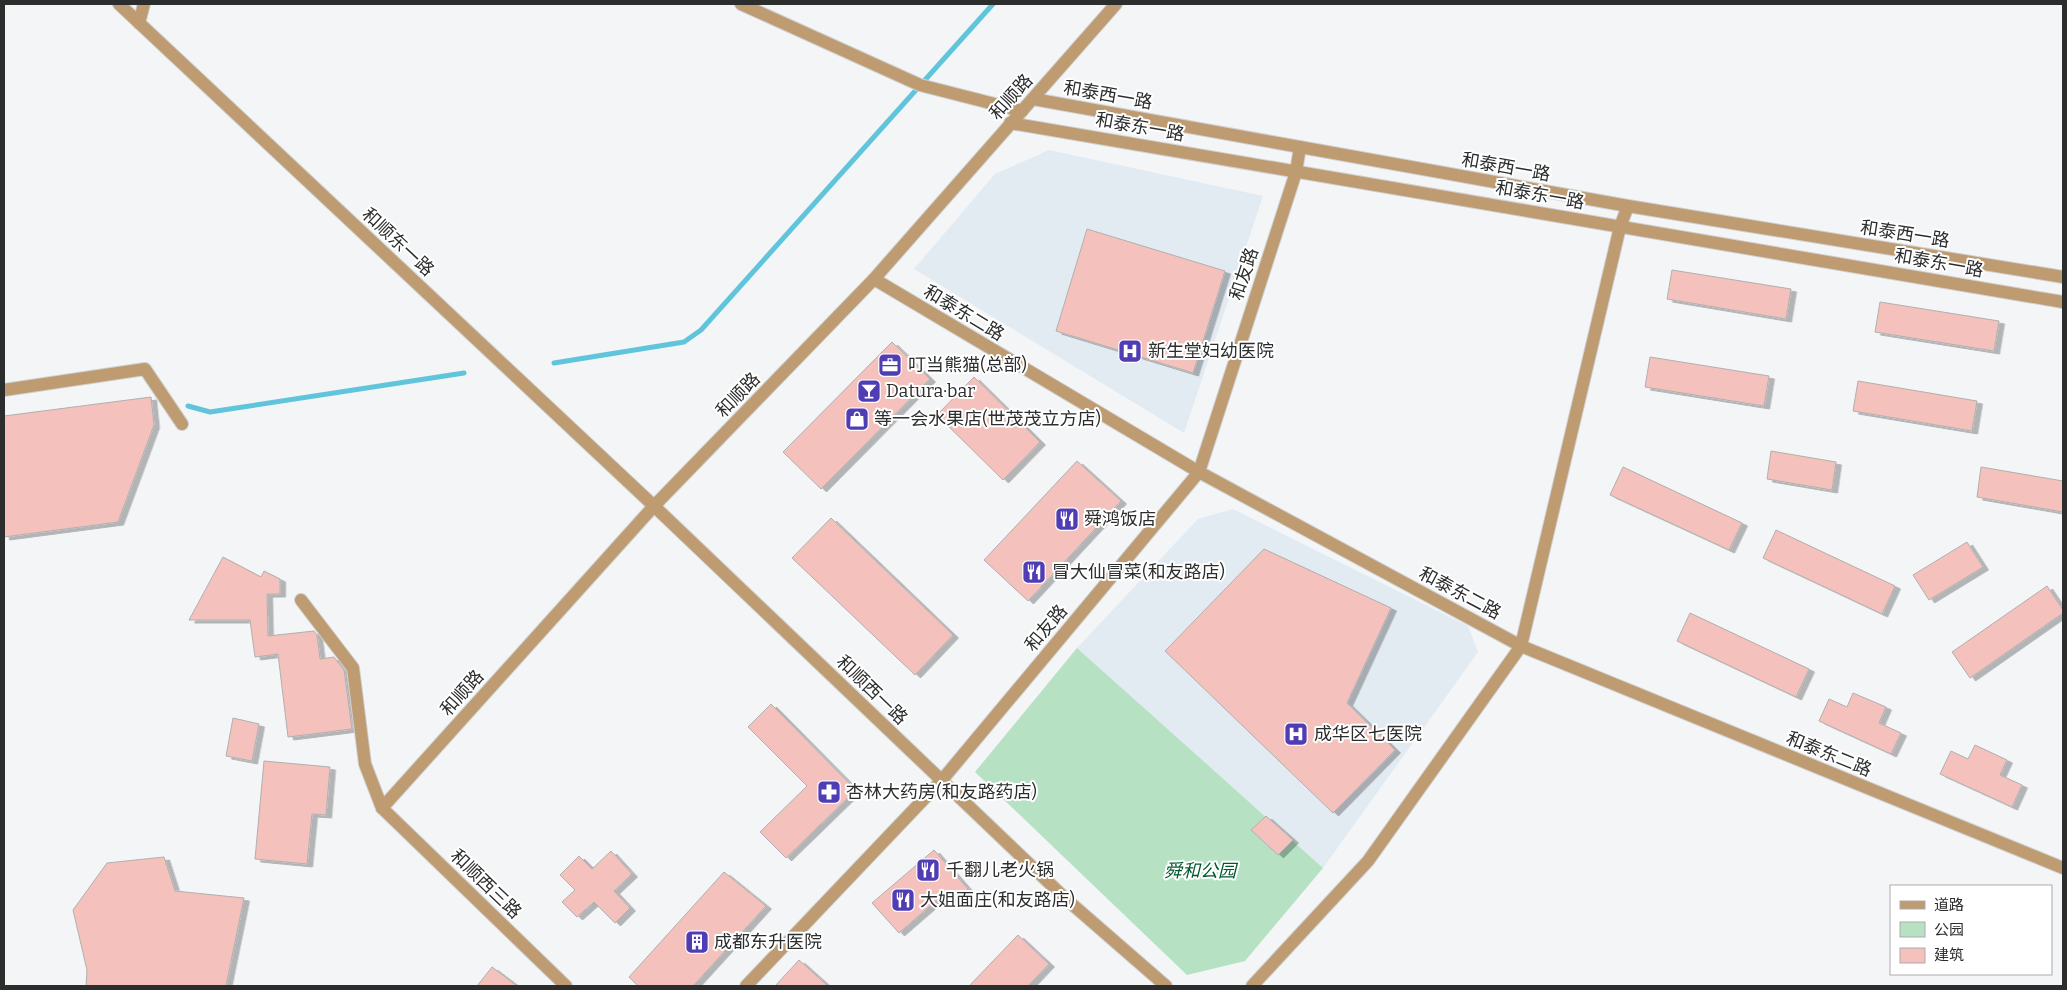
<svg xmlns="http://www.w3.org/2000/svg" width="2067" height="990" viewBox="0 0 2067 990" font-family="Bitter,'Noto Sans SC',serif">
  <style>
    .built { fill: #e2ebf2 }
    .green { fill: #b6e2c3 }
    .lines { fill: none; stroke-linecap: round; stroke-linejoin: round }
    .stream { stroke: #60c5db; stroke-width: 5 }
    .building { fill: #f4c1bc; stroke: #b2afae; filter: url(#shadow) }
    .minor-casing { stroke: #cfd1d3; stroke-width: 14 }
    .tertiary-casing { stroke: #cfd1d3; stroke-width: 14 }
    .minor { stroke: #be9b70; stroke-width: 12 }
    .tertiary { stroke: #be9b70; stroke-width: 12 }
    .labels { text-anchor: middle; dominant-baseline: central; stroke-width: 4; stroke-linejoin: round; paint-order: stroke }
    .street-label { font-size: 18px; fill: #2c2d2d; stroke: #fff }
    .poi-label { font-size: 18px; fill: #2c2d2d; stroke: #fff; text-anchor: start }
    .park-label { font-size: 18px; font-style: italic; fill: #00592f; stroke: #fff }
  </style>
  <defs>
    <filter id="shadow"><feDropShadow dx="5.5" dy="3" stdDeviation="0" flood-color="#0004"/></filter>
  </defs>
  <rect width="100%" height="100%" fill="#f3f5f7"/>
  <!-- built -->
  <path class="built" d="M1049,150L1263,196L1184,433L914,269L995,174Z
    M1233,509L1468,626L1478,652L1323,868L1077,648L1198,519Z"/>
  <!-- green -->
  <path class="green" d="M1077,648L1323,868L1245,961L1187,975L975,772Z"/>
  <g class="lines">
    <!-- stream -->
    <path class="stream" d="M554,363L684,342L701,330L993,4
      M188,406L210,412L464,373"/>
  </g>
  <!-- building -->
  <path class="building" d="M1087,229L1225,271L1193,373L1056,331Z
    M1672,270L1791,289L1786,319L1667,299Z
    M1880,302L1999,321L1994,351L1875,332Z
    M892,342L930,379L821,489L783,452Z
    M1650,357L1769,376L1764,406L1645,387Z
    M974,377L1040,442L1003,480L937,415Z
    M1858,381L1977,401L1972,431L1853,411Z
    M151,397L154,425L118,522L4,537V416Z
    M1771,451L1836,462L1832,490L1767,479Z
    M1077,461L1121,501L1028,601L984,560Z
    M1623,467L1742,523L1729,550L1610,495Z
    M1981,467L2063,481V512L1977,497Z
    M831,518L953,635L915,675L792,558Z
    M1776,530L1895,586L1882,614L1763,558Z
    M1967,542L1983,567L1929,600L1913,575Z
    M1264,549L1391,608L1347,703L1395,750L1333,813L1165,651Z
    M223,557L261,577L264,571L280,579V594H267L268,636L314,631L317,635L320,659L334,657L344,670L352,729L288,737L278,654L255,657L250,620H189Z
    M2047,586L2063,610V613L1970,678L1952,652Z
    M1690,613L1809,669L1796,697L1677,641Z
    M1853,693L1886,707L1879,723L1901,733L1891,754L1819,721L1829,699L1847,707Z
    M771,704L856,790L786,858L760,832L807,786L748,727Z
    M233,718L259,724L252,761L226,756Z
    M1975,745L2007,760L2000,775L2022,785L2012,807L1940,774L1951,751L1968,759Z
    M264,761L330,767L326,815L312,814L307,864L255,859Z
    M1266,816L1293,840L1278,855L1251,830Z
    M934,850L968,889L953,902L945,893L899,933L872,903Z
    M611,851L632,874L614,891L630,908L615,923L594,902L577,917L562,902L575,890L560,875L579,856L592,869Z
    M164,857L175,891L244,898L226,986H86L87,970L73,910L107,863Z
    M724,872L766,906L693,986H638L629,977Z
    M1018,935L1049,964L1028,986H969Z
    M799,960L828,986H775Z
    M492,967L517,986H477Z"/>
  <g class="lines">
    <!-- minor casing -->
    <g class="minor-casing">
      <path id="minor" d="M119,4L654,506L1066,899L1166,986
        M741,4L920,85L1022,111
        M874,279L1199,472L1521,646L2063,868
        M4,390L145,369L182,424
        M301,600L353,668L365,764L382,808L566,986
        M746,986L942,780L1199,472L1296,172L1300,147
        M1252,986L1368,861L1521,646L1620,227L1628,206"/>
    </g>
    <!-- tertiary casing -->
    <g class="tertiary-casing">
      <path id="tertiary" d="M139,23L144,4
        M1033,99L1628,206L2063,277
        M1010,123L2063,302
        M382,808L654,506L874,279L1116,4"/>
    </g>
    <!-- minor -->
    <use href="#minor" class="minor"/>
    <!-- tertiary -->
    <use href="#tertiary" class="tertiary"/>
  </g>
  <!-- icons -->
  <defs>
    <g id="hospital-square" transform="scale(1.25)"><rect x="-9" y="-9" width="18" height="18" rx="4" fill="#503db4" stroke="#fff"/><path d="M-5-5h3v3.5h4V-5h3V5h-3V1.5h-4V5h-3Z" fill="#fff"/></g>
    <g id="office-square" transform="scale(1.25)"><rect x="-9" y="-9" width="18" height="18" rx="4" fill="#503db4" stroke="#fff"/><path d="M-6-3h4V-5.5h4V-3h4V5H-6ZM-1-4.5V-3h2v-1.5ZM-6 0V1H6V0Z" fill="#fff"/></g>
    <g id="bar-square" transform="scale(1.25)"><rect x="-9" y="-9" width="18" height="18" rx="4" fill="#503db4" stroke="#fff"/><path d="M-6-5H6L.8 .8V4.5H3.5V6h-7V4.5H-.8V.8Z" fill="#fff"/></g>
    <g id="shop-square" transform="scale(1.25)"><rect x="-9" y="-9" width="18" height="18" rx="4" fill="#503db4" stroke="#fff"/><path d="M-5-2.5h2.3a2.7 3.5 0 0 1 5.4 0H5L5.5 6h-11ZM-1.5-2.5h3a1.5 2.3 0 0 0-3 0Z" fill="#fff"/></g>
    <g id="restaurant-square" transform="scale(1.25)"><rect x="-9" y="-9" width="18" height="18" rx="4" fill="#503db4" stroke="#fff"/><path d="M-5-6h1v4h1v-4h1v4h1v-4h1v5L-1.5 .5V6h-2V.5L-5-1ZM5-6V6H3V1.5H1.5Q1.5-4 5-6Z" fill="#fff"/></g>
    <g id="pharmacy-square" transform="scale(1.25)"><rect x="-9" y="-9" width="18" height="18" rx="4" fill="#503db4" stroke="#fff"/><path d="M-2-6h4v4h4v4h-4v4h-4v-4h-4v-4h4Z" fill="#fff"/></g>
    <g id="building-square" transform="scale(1.25)"><rect x="-9" y="-9" width="18" height="18" rx="4" fill="#503db4" stroke="#fff"/><path d="M-4-6H4V6H1V3H-1V6H-4ZM-2.5-4.3h1.7v1.8h-1.7ZM.8-4.3h1.7v1.8H.8ZM-2.5-1h1.7V.8h-1.7ZM.8-1h1.7V.8H.8Z" fill="#fff"/></g>
  </defs>
  <g fill-rule="evenodd">
    <use href="#hospital-square" x="1130" y="351"/>
    <use href="#office-square" x="890" y="365"/>
    <use href="#bar-square" x="869" y="391"/>
    <use href="#shop-square" x="857" y="419"/>
    <use href="#restaurant-square" x="1067" y="519"/>
    <use href="#restaurant-square" x="1034" y="572"/>
    <use href="#hospital-square" x="1296" y="734"/>
    <use href="#pharmacy-square" x="829" y="792"/>
    <use href="#restaurant-square" x="928" y="870"/>
    <use href="#restaurant-square" x="903" y="900"/>
    <use href="#building-square" x="697" y="942"/>
  </g>
  <g class="labels">
    <!-- street labels -->
    <g class="street-label">
      <text transform="translate(1108 95) rotate(10)">和泰西一路</text>
      <text transform="translate(1011 97) rotate(-48)">和顺路</text>
      <text transform="translate(1140 127) rotate(10)">和泰东一路</text>
      <text transform="translate(1506 167) rotate(10)">和泰西一路</text>
      <text transform="translate(1540 195) rotate(10)">和泰东一路</text>
      <text transform="translate(1905 234) rotate(9)">和泰西一路</text>
      <text transform="translate(398 242) rotate(43)">和顺东一路</text>
      <text transform="translate(1939 263) rotate(10)">和泰东一路</text>
      <text transform="translate(1244 274) rotate(-72)">和友路</text>
      <text transform="translate(964 313) rotate(31)">和泰东二路</text>
      <text transform="translate(738 395) rotate(-46)">和顺路</text>
      <text transform="translate(1460 593) rotate(28)">和泰东二路</text>
      <text transform="translate(1046 628) rotate(-50)">和友路</text>
      <text transform="translate(872 690) rotate(44)">和顺西一路</text>
      <text transform="translate(462 693) rotate(-48)">和顺路</text>
      <text transform="translate(1829 754) rotate(22)">和泰东二路</text>
      <text transform="translate(486 884) rotate(44)">和顺西三路</text>
    </g>
    <!-- poi labels -->
    <g class="poi-label">
      <text x="1148" y="351">新生堂妇幼医院</text>
      <text x="908" y="365">叮当熊猫(总部)</text>
      <text x="886" y="391">Datura·bar</text>
      <text x="874" y="419">等一会水果店(世茂茂立方店)</text>
      <text x="1084" y="519">舜鸿饭店</text>
      <text x="1052" y="572">冒大仙冒菜(和友路店)</text>
      <text x="1314" y="734">成华区七医院</text>
      <text x="846" y="792">杏林大药房(和友路药店)</text>
      <text x="946" y="870">千翻儿老火锅</text>
      <text x="920" y="900">大姐面庄(和友路店)</text>
      <text x="714" y="942">成都东升医院</text>
    </g>
    <!-- park labels -->
    <g class="park-label">
      <text x="1200" y="871">舜和公园</text>
    </g>
  </g>
  <!-- border -->
  <rect width="2067" height="990" fill="none" stroke="#2c2d2d" stroke-width="10"/>
  <!-- legend -->
  <rect x="1890" y="885" width="162" height="90" fill="#ffffff" stroke="#ababab"/>
  <rect x="1900" y="901" width="25" height="8" fill="#be9b70" stroke="#ababab"/>
  <text x="1934" y="910" font-size="15" fill="#2c2d2d">道路</text>
  <rect x="1900" y="922" width="25" height="15" fill="#b6e2c3" stroke="#ababab"/>
  <text x="1934" y="935" font-size="15" fill="#2c2d2d">公园</text>
  <rect x="1900" y="948" width="25" height="15" fill="#f4c1bc" stroke="#ababab"/>
  <text x="1934" y="960" font-size="15" fill="#2c2d2d">建筑</text>
</svg>
